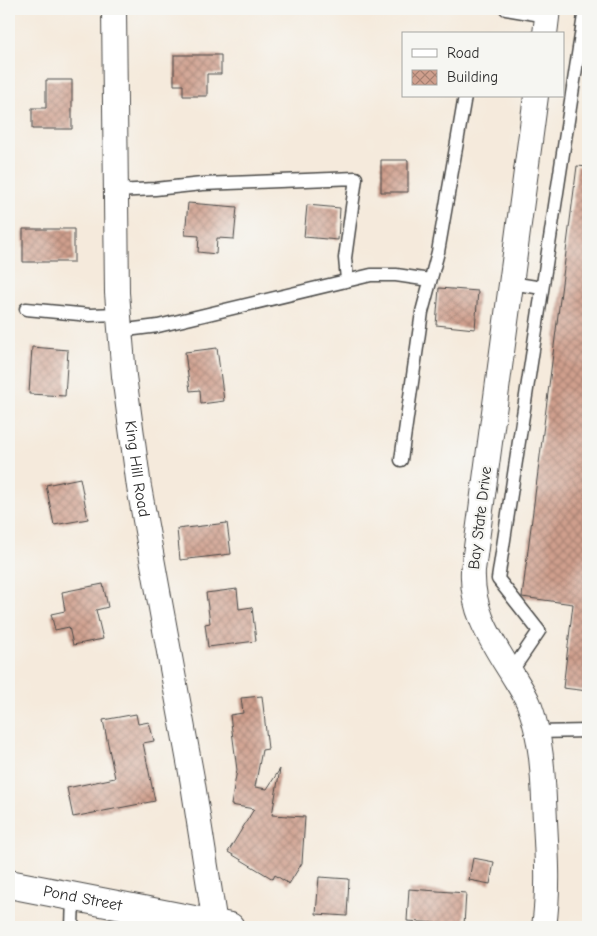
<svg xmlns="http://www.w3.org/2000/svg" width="597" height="936" viewBox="0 0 597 936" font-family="'Comic Neue',sans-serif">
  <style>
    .building { fill: url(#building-cross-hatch) }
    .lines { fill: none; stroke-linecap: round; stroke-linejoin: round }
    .service-casing { stroke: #494846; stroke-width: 15 }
    .minor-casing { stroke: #494846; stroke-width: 26 }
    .secondary-casing { stroke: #494846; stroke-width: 30 }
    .service { stroke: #fff; stroke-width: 12 }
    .minor { stroke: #fff; stroke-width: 24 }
    .secondary { stroke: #fff; stroke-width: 28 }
    .labels { text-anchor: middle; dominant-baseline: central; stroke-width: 4.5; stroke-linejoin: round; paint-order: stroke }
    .street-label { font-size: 16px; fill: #2b2b2b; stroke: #f6f6f2 }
  </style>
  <defs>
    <pattern id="building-cross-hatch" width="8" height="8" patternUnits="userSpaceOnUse" patternTransform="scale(1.25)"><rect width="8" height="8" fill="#cf9f8d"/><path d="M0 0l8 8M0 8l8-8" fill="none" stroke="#a88273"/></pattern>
  </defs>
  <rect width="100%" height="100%" fill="#f6f6f2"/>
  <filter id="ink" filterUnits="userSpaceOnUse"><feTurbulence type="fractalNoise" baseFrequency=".02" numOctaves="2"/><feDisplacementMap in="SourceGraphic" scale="10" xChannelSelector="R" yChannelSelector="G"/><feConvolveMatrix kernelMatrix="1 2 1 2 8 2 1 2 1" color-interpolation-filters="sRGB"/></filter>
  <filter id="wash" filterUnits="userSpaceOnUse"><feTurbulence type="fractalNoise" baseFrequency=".0096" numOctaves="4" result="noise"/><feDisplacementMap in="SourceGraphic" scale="20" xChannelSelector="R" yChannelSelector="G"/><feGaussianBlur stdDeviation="1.12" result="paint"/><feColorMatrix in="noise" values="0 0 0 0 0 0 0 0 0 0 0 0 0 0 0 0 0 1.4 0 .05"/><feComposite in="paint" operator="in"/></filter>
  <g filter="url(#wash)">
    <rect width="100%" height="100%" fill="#f5eadc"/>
    <g id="blocks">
      <!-- building -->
      <path class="building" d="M174,55H221V74H207V96H183V85H174Z
        M46,80H72V129H32V108H46Z
        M381,160H408V192H381Z
        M577,166L588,167V691L563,688L573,604L522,597Z
        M188,203L237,207L234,239L217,238L216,254L198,252L199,236L185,235Z
        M307,205L340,208L338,240L304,237Z
        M23,229H74V262H23Z
        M439,288L478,291L475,329L436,325Z
        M32,347L68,350L65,396L29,394Z
        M217,348L224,401L201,404L200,390L190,391L185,352Z
        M80,478L88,519L54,525L46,485Z
        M227,523L231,554L180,560L177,529Z
        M103,584L108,607L96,610L103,639L73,645L69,627L55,630L51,614L65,611L62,592Z
        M237,589L239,609L252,607L256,641L208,647L205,624L210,623L206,593Z
        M262,696L268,749L262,750L255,787L267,789L280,769L272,815L305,817L302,863L289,884L275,875L273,879L228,852L254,809L231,805L237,770L230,715L243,713L241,698Z
        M136,714L138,724L149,722L154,741L143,743L155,801L73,817L67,788L115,778L103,720Z
        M473,858L494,862L490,884L469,880Z
        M319,877L349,879L347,916L316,914Z
        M409,889L466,893L464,925L407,921Z"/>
    </g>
  </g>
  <g filter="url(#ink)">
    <use href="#blocks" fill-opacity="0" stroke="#494846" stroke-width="1"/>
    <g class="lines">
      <!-- service casing -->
      <g class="service-casing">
        <path id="service" d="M506,9L547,16
          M116,191L155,189L202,184L356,178L345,258L347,280
          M511,283L542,288
          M26,309L90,315L118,314
          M119,331L158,326L371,275H396L430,280
          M401,460L422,312L438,252L465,96
          M511,672L539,631L498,579L585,9
          M537,732L588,731
          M72,927L73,897"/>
      </g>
      <!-- minor casing -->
      <g class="minor-casing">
        <g id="minor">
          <path id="s1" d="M114,9L117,293L124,376L139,487L192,778L215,924"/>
          <path d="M545,34L548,9"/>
          <path d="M536,96L473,570C471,611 491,640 512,674C518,684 525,694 529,704C543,742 543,781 545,821C547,857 549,892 544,927"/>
        </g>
      </g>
      <!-- secondary casing -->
      <g class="secondary-casing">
        <g id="secondary">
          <path id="s2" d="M9,884L230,927"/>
        </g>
      </g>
      <!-- service -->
      <use href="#service" class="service"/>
      <!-- minor -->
      <use href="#minor" class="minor"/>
      <!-- secondary -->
      <use href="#secondary" class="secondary"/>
    </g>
  </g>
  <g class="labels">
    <!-- street labels -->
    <g class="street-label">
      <text stroke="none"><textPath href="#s1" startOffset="461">King Hill Road</textPath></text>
      <text transform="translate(480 518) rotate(-83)">Bay State Drive</text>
      <text stroke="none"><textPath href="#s2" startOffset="75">Pond Street</textPath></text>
    </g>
  </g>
  <!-- margin -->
  <rect width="597" height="936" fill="none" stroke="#f6f6f2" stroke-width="30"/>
  <!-- legend -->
  <rect x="402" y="32" width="162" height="65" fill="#f6f6f2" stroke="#a5a5a2"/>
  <rect x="412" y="49" width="25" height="8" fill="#ffffff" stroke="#a5a5a2"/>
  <text x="447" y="58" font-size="15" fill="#2b2b2b">Road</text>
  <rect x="412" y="70" width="25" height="15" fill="url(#building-cross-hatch)" stroke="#a5a5a2"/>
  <text x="447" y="82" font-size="15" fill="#2b2b2b">Building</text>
</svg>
